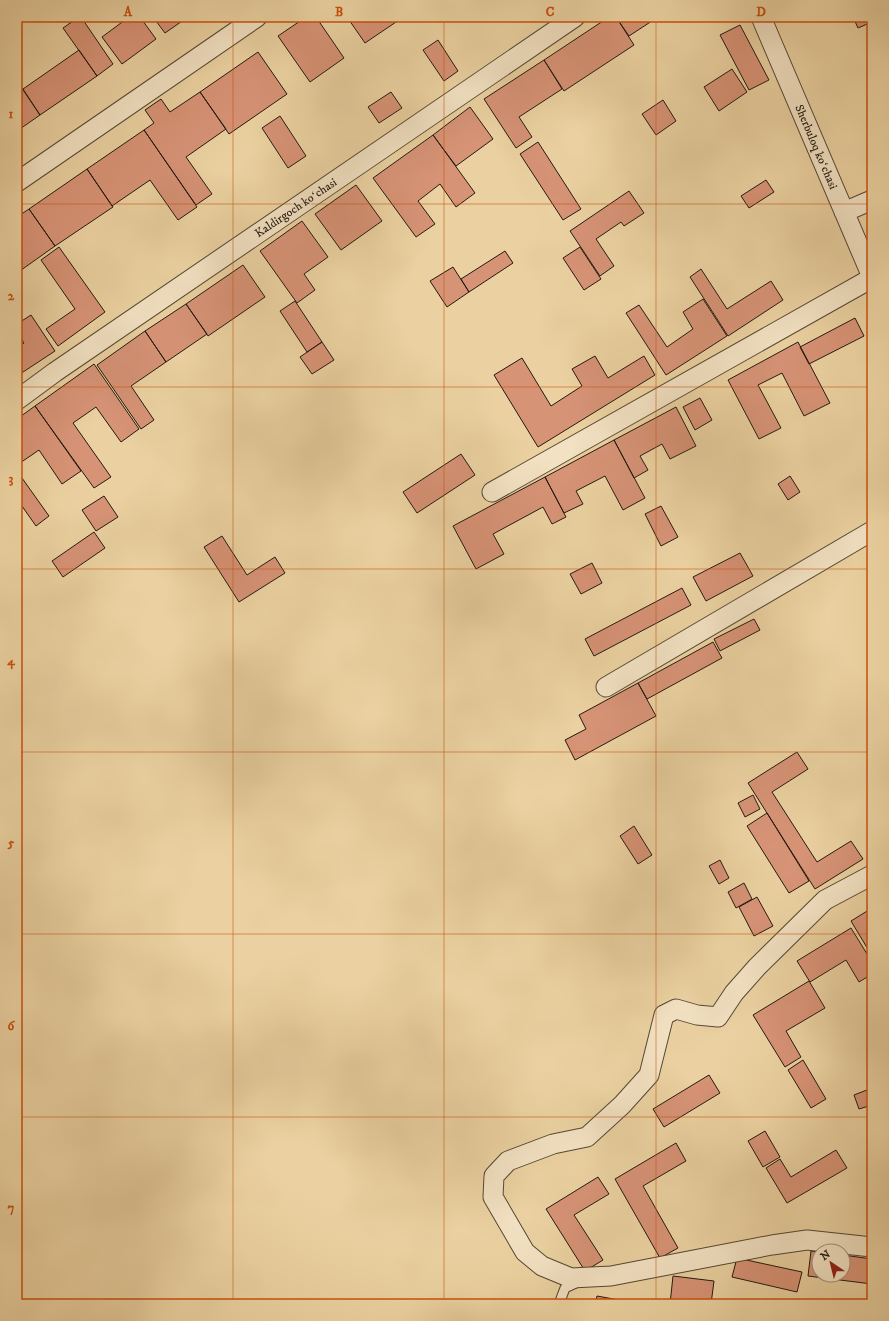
<svg xmlns="http://www.w3.org/2000/svg" width="889" height="1321" viewBox="0 0 889 1321" font-family="'IM FELL DW Pica',serif">
  <style>
    .building { fill: #d79376; stroke: #231a10 }
    .lines { fill: none; stroke-linecap: round; stroke-linejoin: round }
    .lane-casing { stroke: #554834; stroke-width: 11 }
    .street-casing { stroke: #554834; stroke-width: 21 }
    .lane { stroke: #f2e1c2; stroke-width: 9 }
    .street { stroke: #f2e1c2; stroke-width: 19 }
    .grid { fill: none; stroke: #ca500d; stroke-width: 1; stroke-opacity: 0.55 }
    .labels { text-anchor: middle; dominant-baseline: central; stroke-width: 3; stroke-linejoin: round; paint-order: stroke }
    .street-label { font-size: 12px; fill: #231a10; stroke: #f2e1c2 }
    .neatline { fill: none; stroke: #ca500d; stroke-width: 1.5 }
    .grid-label { font-size: 13px; text-anchor: middle; font-weight: bold; fill: #ca500d }
  </style>
  <rect width="100%" height="100%" fill="#ebd1a1"/>
  <filter id="stains"><feTurbulence type="fractalNoise" baseFrequency=".005" numOctaves="4"/><feColorMatrix values="0 0 0 0 .2 0 0 0 0 .09 0 0 0 0 .02 0 0 0 .5 -.17"/></filter>
  <radialGradient id="worn" r=".72"><stop offset=".6" stop-color="#630" stop-opacity="0"/><stop offset="1" stop-color="#630" stop-opacity=".3"/></radialGradient>
  <!-- building -->
  <path class="building" d="M79,17H81L113,64L97,76L63,28Z
    M129,17H140L156,39L122,64L102,37Z
    M153,17H188L165,33Z
    M306,17H316L344,58L310,82L278,36Z
    M347,17H397L399,20L365,43Z
    M609,17H616L634,45L564,91L544,60Z
    M616,17H658L629,36Z
    M853,17H872V22L858,28Z
    M740,25L769,80L749,90L720,35Z
    M438,40L458,71L444,81L423,50Z
    M79,50L97,76L40,115L23,89Z
    M258,52L287,94L229,134L200,92Z
    M544,60L562,89L519,117L532,137L516,148L484,99Z
    M732,69L747,92L719,111L704,87Z
    M17,81L40,115L17,131Z
    M200,92L226,129L186,157L212,194L196,205L144,130L154,123L145,110L161,99L170,112Z
    M391,92L402,108L379,123L368,107Z
    M663,100L676,121L656,135L642,114Z
    M470,107L493,139L456,166L433,135Z
    M280,116L306,156L288,168L262,128Z
    M144,130L197,207L178,220L150,180L112,206L87,169Z
    M433,135L475,193L456,207L440,184L418,201L435,224L416,237L373,178Z
    M538,142L581,209L563,220L520,154Z
    M87,169L113,207L55,246L29,209Z
    M766,180L774,192L749,208L741,196Z
    M356,185L382,221L341,250L315,214Z
    M629,191L644,213L624,226L621,222L596,239L614,266L600,276L570,231Z
    M29,209L55,246L17,273V217Z
    M302,221L328,257L304,274L315,290L297,303L260,251Z
    M59,247L105,312L58,346L46,329L75,309L41,260Z
    M580,247L601,279L584,290L563,258Z
    M505,251L513,263L469,292L461,279Z
    M243,265L265,297L208,336L186,304Z
    M453,267L469,292L447,307L430,281Z
    M701,269L727,309L771,281L783,300L728,336L690,277Z
    M703,299L727,336L666,375L626,313L639,305L667,347L693,329L683,312Z
    M295,301L322,342L307,352L280,311Z
    M186,304L207,334L166,362L145,331Z
    M31,315L55,351L17,376V347L24,343L17,333V324Z
    M855,318L864,336L809,364L800,347Z
    M145,331L166,362L131,386L154,420L141,429L97,365Z
    M322,342L334,360L312,374L300,357Z
    M798,342L830,403L804,416L782,373L758,385L781,428L759,439L728,380Z
    M595,356L608,378L644,356L655,375L538,447L494,375L522,358L551,406L582,386L572,369Z
    M94,364L139,429L121,442L96,407L73,423L111,477L94,488L35,406Z
    M700,398L712,420L695,430L683,407Z
    M35,406L81,471L62,484L39,450L17,465V419Z
    M676,407L696,446L670,459L662,444L640,456L648,470L634,478L614,440Z
    M614,440L645,498L623,510L605,476L576,491L583,504L564,513L545,477Z
    M461,454L475,475L417,513L403,492Z
    M17,471L49,516L36,526L17,499Z
    M790,476L800,492L788,500L778,484Z
    M545,477L566,517L552,524L543,507L493,534L504,554L476,569L453,526Z
    M104,496L118,517L96,531L82,510Z
    M661,506L678,537L661,546L645,514Z
    M94,532L105,548L63,577L52,561Z
    M222,536L247,575L275,557L285,573L239,602L204,547Z
    M740,553L753,576L706,601L693,577Z
    M592,563L602,583L581,594L570,574Z
    M682,588L691,605L594,656L585,639Z
    M754,619L760,630L720,651L714,639Z
    M713,642L722,658L647,699L638,683Z
    M638,683L656,716L575,760L565,740L586,729L579,715Z
    M797,752L808,769L772,792L817,862L851,841L863,859L815,889L748,783Z
    M753,795L760,809L745,817L738,803Z
    M767,813L809,881L789,893L747,826Z
    M634,826L652,855L638,864L620,836Z
    M720,860L729,878L719,884L709,866Z
    M744,883L752,899L736,908L728,892Z
    M757,897L773,926L754,936L739,907Z
    M872,908V956L851,921Z
    M851,928L872,962V974L859,982L846,960L810,982L797,961Z
    M809,981L825,1008L786,1031L801,1057L785,1067L753,1015Z
    M803,1060L826,1099L811,1108L788,1070Z
    M709,1075L720,1093L664,1127L653,1109Z
    M872,1088V1105L859,1109L854,1095Z
    M765,1131L780,1157L763,1167L748,1141Z
    M676,1143L686,1161L643,1186L678,1248L660,1258L615,1179Z
    M836,1150L847,1168L787,1203L766,1168L780,1159L791,1177Z
    M598,1177L609,1194L574,1215L603,1260L585,1271L546,1209Z
    M811,1251L819,1252V1275H843V1255L872,1259V1284L808,1276Z
    M737,1258L802,1272L797,1292L732,1277Z
    M673,1276L714,1281L711,1304H670Z
    M597,1296L619,1300L618,1304H595Z"/>
  <g class="lines">
    <!-- lane casing -->
    <g class="lane-casing">
      <path id="lane" d="M559,1304L565,1288L578,1282"/>
    </g>
    <!-- street casing -->
    <g class="street-casing">
      <path id="street" d="M761,17L872,277
        M17,182L257,17
        M844,212L872,200
        M17,400L55,372L575,17
        M492,492L872,278
        M606,687L872,531
        M872,875L825,900L757,967L734,993L718,1017L697,1015L676,1009L664,1015L649,1075L622,1105L587,1137L553,1144L508,1161L494,1176L493,1197L525,1252L542,1266L571,1278L611,1276L772,1245L807,1240L872,1247"/>
    </g>
    <!-- lane -->
    <use href="#lane" class="lane"/>
    <!-- street -->
    <use href="#street" class="street"/>
  </g>
  <!-- grid -->
  <path class="grid" d="M233,17V1304M444,17V1304M656,17V1304M17,204H872M17,387H872M17,569H872M17,752H872M17,934H872M17,1117H872"/>
  <g class="labels">
    <!-- street labels -->
    <g class="street-label">
      <text transform="translate(816 147) rotate(67)">Sherbuloq koʻchasi</text>
      <text transform="translate(296 208) rotate(-34)">Kaldirgoch koʻchasi</text>
    </g>
  </g>
  <!-- margin -->
  <rect width="889" height="1321" fill="none" stroke="#ebd1a1" stroke-width="44"/>
  <!-- north arrow -->
  <g transform="translate(831 1263) rotate(325)"><circle r="19" fill="#f2e1c2" stroke="#9f917b"/>
  <path d="M0-3L7 15L0 10L-7 15Z" fill="#8f2418"/>
  <text y="-6" font-size="11" font-weight="bold" text-anchor="middle" fill="#231a10">N</text>
  </g>
  <rect x="22" y="22" width="845" height="1277" class="neatline"/>
  <g class="grid-label">
    <text x="128" y="16">A</text>
    <text x="339" y="16">B</text>
    <text x="550" y="16">C</text>
    <text x="761" y="16">D</text>
    <text x="11" y="118">1</text>
    <text x="11" y="300">2</text>
    <text x="11" y="483">3</text>
    <text x="11" y="665">4</text>
    <text x="11" y="847">5</text>
    <text x="11" y="1030">6</text>
    <text x="11" y="1212">7</text>
  </g>
  <rect width="100%" height="100%" filter="url(#stains)"/>
  <rect width="100%" height="100%" fill="url(#worn)"/>
</svg>
